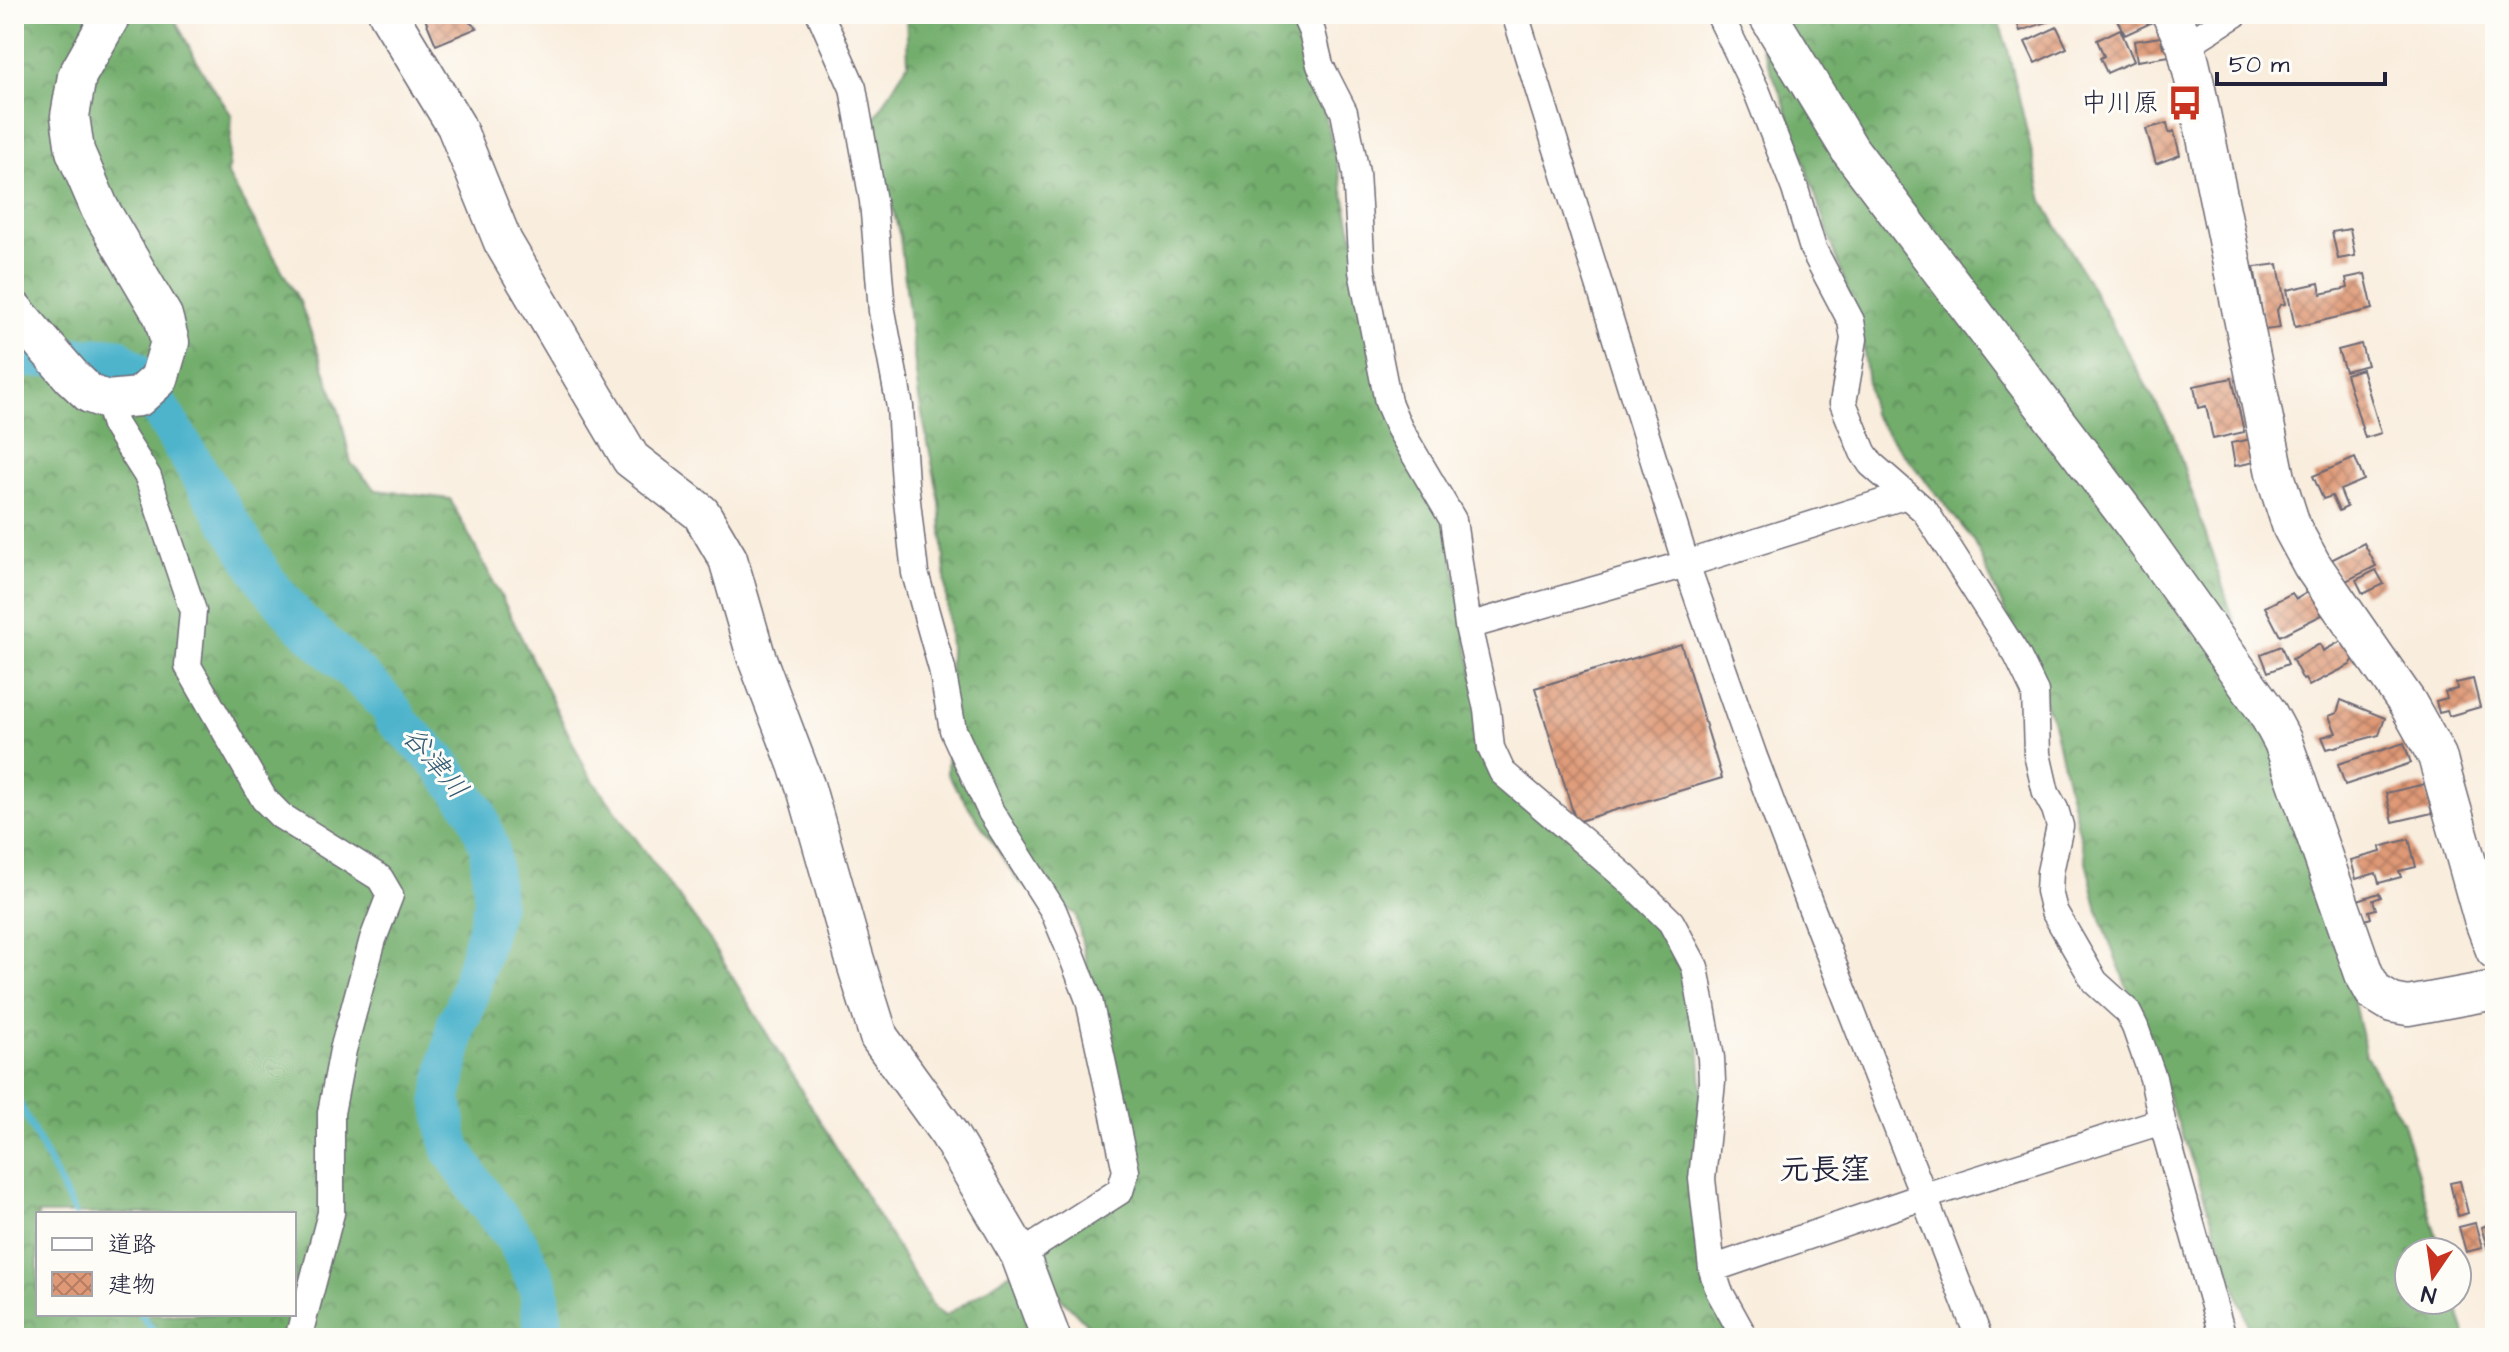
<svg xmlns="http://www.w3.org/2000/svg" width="2509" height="1352" viewBox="0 0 2509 1352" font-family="'Architects Daughter','Klee One',sans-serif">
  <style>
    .forest { fill: url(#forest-crowns); stroke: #4a6854; stroke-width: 2; fill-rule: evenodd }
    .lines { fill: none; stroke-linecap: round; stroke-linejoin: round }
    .stream { stroke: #4eb4cc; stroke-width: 7 }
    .river { stroke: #4eb4cc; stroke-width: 40 }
    .building { fill: url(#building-cross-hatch) }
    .street-casing { stroke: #6d6974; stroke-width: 29 }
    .secondary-casing { stroke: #6d6974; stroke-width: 41 }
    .street { stroke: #fff; stroke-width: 26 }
    .secondary { stroke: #fff; stroke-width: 38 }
    .labels { text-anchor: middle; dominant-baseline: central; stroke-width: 6; stroke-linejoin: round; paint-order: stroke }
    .poi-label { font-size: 26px; fill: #22223b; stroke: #fdfcf7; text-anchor: end }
    .water-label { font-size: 28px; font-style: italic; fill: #345c75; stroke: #fdfcf7 }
    .quarter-label { font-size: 30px; font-weight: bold; fill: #22223b; stroke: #fdfcf7 }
  </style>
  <defs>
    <pattern id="forest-crowns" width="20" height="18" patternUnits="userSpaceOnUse" patternTransform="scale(2)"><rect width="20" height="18" fill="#72ad6c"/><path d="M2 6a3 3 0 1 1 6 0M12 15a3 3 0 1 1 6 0" fill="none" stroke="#5d8c5a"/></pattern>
    <pattern id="building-cross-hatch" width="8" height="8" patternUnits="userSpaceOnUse" patternTransform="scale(2)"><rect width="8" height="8" fill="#df9976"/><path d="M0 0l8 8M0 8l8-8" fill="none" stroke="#b47c62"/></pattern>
  </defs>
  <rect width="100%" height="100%" fill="#fdfcf7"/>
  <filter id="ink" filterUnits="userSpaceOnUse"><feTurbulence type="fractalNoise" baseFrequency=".0125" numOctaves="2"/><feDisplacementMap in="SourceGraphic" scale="16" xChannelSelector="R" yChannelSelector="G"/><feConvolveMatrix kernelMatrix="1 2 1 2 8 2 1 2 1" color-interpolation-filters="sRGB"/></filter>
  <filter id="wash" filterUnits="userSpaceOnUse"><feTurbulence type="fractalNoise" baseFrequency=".006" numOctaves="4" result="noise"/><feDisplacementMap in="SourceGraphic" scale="32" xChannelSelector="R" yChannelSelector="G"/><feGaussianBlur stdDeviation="1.8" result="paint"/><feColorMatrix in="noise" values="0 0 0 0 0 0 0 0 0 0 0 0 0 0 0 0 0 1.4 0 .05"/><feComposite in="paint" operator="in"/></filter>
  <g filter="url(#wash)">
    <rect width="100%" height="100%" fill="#f9eddd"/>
    <!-- forest -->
    <path class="forest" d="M14,14H172L201,69L232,116L228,175L300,302L340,414L351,463L376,490L450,499L505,604L587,772L708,937L934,1308L945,1316L1023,1265L1053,1338H14ZM38,1214H294V1314H38Z
      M906,14H1299L1334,150L1375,334L1446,518L1486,750L1565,825L1695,967L1712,1269L1746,1338H1100L1020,1255L1138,1186L1112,1086L1076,914L1019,882L947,774L950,648L940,502L919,399L900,237L871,124L908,63Z
      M1748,14H1996L2007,46L2043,201L2172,432L2341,946L2366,1055L2403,1123L2441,1252H2409V1300H2455L2466,1338H2253L2188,1150L2098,911L2052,719L1974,541L1872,414L1861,330L1782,97Z"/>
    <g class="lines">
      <!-- stream -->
      <path class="stream" d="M14,1092L75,1214
        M141,1314L159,1338"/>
      <!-- river -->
      <path class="river" d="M14,346L26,358L116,357L138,374L266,581L298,620L376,692L395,714L394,718L438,761L476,811L489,846L494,903L465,1007L457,1022L442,1098L448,1136L452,1150L484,1199L517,1241L539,1287L544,1338"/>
    </g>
    <g id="blocks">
      <!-- building -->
      <path class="building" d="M423,14H483L468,21L477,28L436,45Z
        M2014,14H2051L2053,20L2020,31Z
        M2114,14H2151L2155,21L2125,35Z
        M2057,27L2067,48L2035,63L2025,42Z
        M2120,29L2134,61L2107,73L2100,58L2104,56L2097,40Z
        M2161,37L2163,47L2169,46L2170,56L2137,61L2134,41Z
        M2167,123L2169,133L2174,131L2180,155L2156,164L2146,129Z
        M2350,229L2355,256L2338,259L2332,232Z
        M2278,264L2285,304L2280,305L2277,310L2280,328L2265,330L2254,267Z
        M2365,274L2373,309L2295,327L2287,290L2319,283L2321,294L2348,288L2346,278Z
        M2361,344L2367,365L2345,371L2338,350Z
        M2362,369L2381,433L2365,438L2346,374Z
        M2232,378L2244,432L2213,439L2206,406L2198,408L2194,386Z
        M2251,439L2255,462L2235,466L2231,443Z
        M2355,458L2364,480L2340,490L2347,507L2339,511L2332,496L2323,499L2313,476Z
        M2364,543L2376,566L2342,583L2331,560Z
        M2376,570L2384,584L2363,594L2356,580Z
        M2310,591L2322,615L2280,636L2265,607L2292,593L2296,599Z
        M2345,639L2355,657L2350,665L2309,686L2305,679L2303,680L2292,659L2320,644L2323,651Z
        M1681,644L1722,778L1576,822L1535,688Z
        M2281,646L2288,664L2268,672L2261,654Z
        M2473,679L2480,707L2449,716L2447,711L2439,713L2436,701L2447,698L2445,692L2457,689L2456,683Z
        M2341,700L2385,718L2379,735L2327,749L2322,737L2336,733L2329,716L2337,713Z
        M2404,743L2411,763L2345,785L2338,764Z
        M2425,784L2432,813L2393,822L2386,793Z
        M2409,839L2416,867L2399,871L2401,877L2379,883L2376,873L2356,879L2351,860L2381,852L2380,847Z
        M2379,893L2381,897L2373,900L2376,909L2369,911L2371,918L2362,921L2355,901Z
        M2460,1181L2468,1213L2458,1216L2450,1183Z
        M2475,1223L2482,1248L2466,1252L2459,1227Z
        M2495,1223V1255L2490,1257L2481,1227Z"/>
    </g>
  </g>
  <g filter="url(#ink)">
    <use href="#blocks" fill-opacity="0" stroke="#6d6974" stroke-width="2"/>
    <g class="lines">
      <!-- street casing -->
      <g class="street-casing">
        <path id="street" d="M820,14L853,88L873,201L882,311L900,407L905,483L915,573L942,669L953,730L991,812L1053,910L1071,953L1089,1000L1126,1171L1120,1191L1020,1255
          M1304,14L1312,32L1320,65L1344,112L1356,173L1362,271L1388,402L1399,428L1453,520L1468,626L1487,709L1491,748L1502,772L1625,877L1671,922L1695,967L1711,1058L1712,1082L1702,1179L1712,1269L1719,1291L1745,1338
          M1515,14L1686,564L1754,757L1809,902L1979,1338
          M1719,14L1757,92L1795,189L1813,249L1851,321L1854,339L1843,403L1863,452L1871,464L1925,511L2017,655L2035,692L2037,754L2046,793L2055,809L2060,826L2050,872L2049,891L2054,911L2095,982L2127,1011L2135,1027L2153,1078L2162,1121L2223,1338
          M2186,45L2235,14
          M107,400L115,425L148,477L193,611L188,666L264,799L281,816L380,878L390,895L373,939L343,1050L331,1113V1213L299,1335L300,1338
          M1468,626L1686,564L1907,495
          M1712,1269L1922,1197L2162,1121"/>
      </g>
      <!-- secondary casing -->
      <g class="secondary-casing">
        <path id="secondary" d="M388,14L456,126L503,242L631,459L701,513L728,559L756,656L806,788L854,957L879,1037L949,1134L1020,1255L1051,1338
          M1767,14L1850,150L2132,522L2267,712L2283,742L2364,974L2374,992L2392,1003L2408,1006L2495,990
          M2171,14L2186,45L2195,84L2276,478L2292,528L2312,565L2408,704L2437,756L2482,916L2495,950
          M14,310L72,377L90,394L107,400L139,397L159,379L170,342L163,316L100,209L75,151L70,116L77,76L112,14"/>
      </g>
      <!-- street -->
      <use href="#street" class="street"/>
      <!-- secondary -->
      <use href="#secondary" class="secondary"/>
    </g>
  </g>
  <!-- icons -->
  <defs>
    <g id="bus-bare" transform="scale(2.76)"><path d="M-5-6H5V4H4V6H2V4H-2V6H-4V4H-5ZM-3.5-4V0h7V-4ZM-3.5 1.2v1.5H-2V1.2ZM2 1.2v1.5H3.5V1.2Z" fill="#c8321e" stroke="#fdfcf7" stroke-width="2.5" paint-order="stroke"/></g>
  </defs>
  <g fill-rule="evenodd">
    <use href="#bus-bare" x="2185" y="103"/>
  </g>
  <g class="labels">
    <!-- poi labels -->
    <g class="poi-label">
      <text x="2159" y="103">中川原</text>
    </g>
    <!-- water labels -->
    <g class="water-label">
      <text transform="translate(435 763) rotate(50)">谷津川</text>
    </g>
    <!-- quarter labels -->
    <g class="quarter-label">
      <text x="1825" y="1170">元長窪</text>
    </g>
  </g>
  <!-- margin -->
  <rect width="2509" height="1352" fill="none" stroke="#fdfcf7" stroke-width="48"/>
  <!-- legend -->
  <rect x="36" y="1212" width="260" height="104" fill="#fdfcf7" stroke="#a5a5ac" stroke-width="2"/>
  <rect x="52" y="1238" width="40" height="12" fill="#ffffff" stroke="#a5a5ac" stroke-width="2"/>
  <text x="108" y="1252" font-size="24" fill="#22223b">道路</text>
  <rect x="52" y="1272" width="40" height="24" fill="url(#building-cross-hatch)" stroke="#a5a5ac" stroke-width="2"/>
  <text x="108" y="1292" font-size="24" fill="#22223b">建物</text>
  <!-- north arrow -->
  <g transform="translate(2433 1276) rotate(193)"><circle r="38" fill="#fdfcf7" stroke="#a5a5ac" stroke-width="2"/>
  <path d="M0-6L14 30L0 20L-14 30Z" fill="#c8321e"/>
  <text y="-12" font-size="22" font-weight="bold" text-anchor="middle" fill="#22223b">N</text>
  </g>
  <!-- scale -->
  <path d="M2217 72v12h168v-12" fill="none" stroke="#22223b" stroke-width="4"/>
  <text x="2229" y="72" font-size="24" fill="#22223b" stroke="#fdfcf7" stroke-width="6" paint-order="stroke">50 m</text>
</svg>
